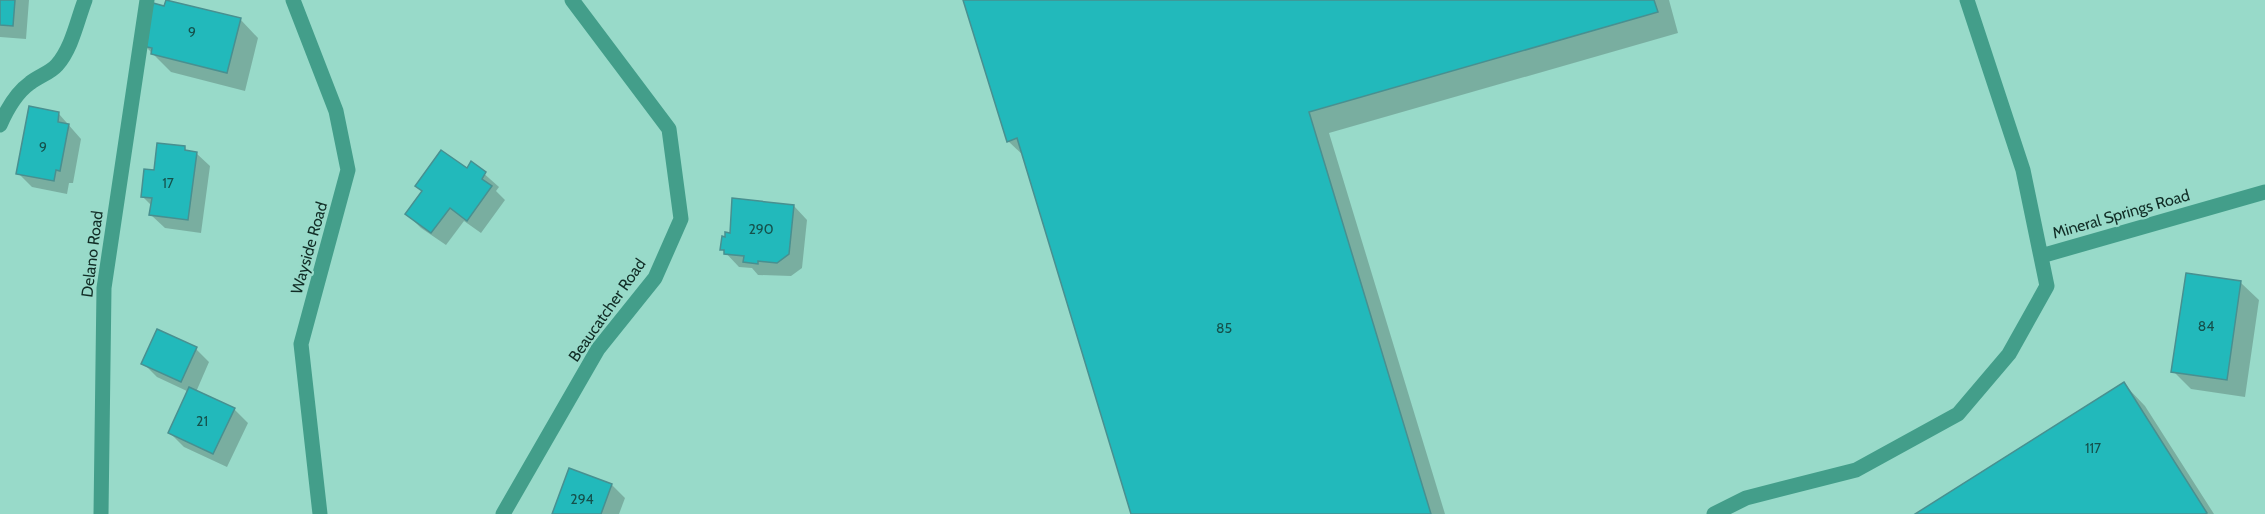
<svg xmlns="http://www.w3.org/2000/svg" width="2265" height="514" viewBox="0 0 2265 514" font-family="Cabin,sans-serif">
  <style>
    .shadow { fill: #0003 }
    .building { fill: #22b9bb; stroke: #489090; stroke-width: 1.5 }
    .lines { fill: none; stroke-linecap: round; stroke-linejoin: round }
    .minor { stroke: #439e8a; stroke-width: 15 }
    .labels { text-anchor: middle; dominant-baseline: central; stroke-width: 4.5; stroke-linejoin: round; paint-order: stroke }
    .number-label { font-size: 14px; fill: #15504b }
    .street-label { font-size: 16px; fill: #112d26; stroke: #98dac9 }
  </style>
  <rect width="100%" height="100%" fill="#98dac9"/>
  <!-- shadow -->
  <path class="shadow" d="M0,0H29L26,39L0,37Z
    M965,0H1669L1678,33L1329,133L1445,514H1132L1025,157L1008,141Z
    M240,19L258,38L245,91L171,72L144,45Z
    M59,114L81,139L73,183H69L67,194L32,187L18,173Z
    M184,148L188,152L196,153L210,166L201,233L165,228L151,215L152,206L142,196L155,171Z
    M472,163L499,187L496,191L505,200L481,233L464,221L446,245L421,228L407,214L467,170Z
    M794,206L807,220L802,268L791,276L758,275L752,268L739,267L722,249L732,234Z
    M2240,282L2259,300L2245,397L2191,389L2173,371Z
    M196,349L209,362L196,392L234,409L248,423L227,467L184,447L170,433L189,392L157,377L143,363Z
    M2124,384L2145,406L2214,514H1918Z
    M612,485L625,498L619,514H554Z"/>
  <!-- building -->
  <path class="building" d="M0,0H15L13,26L0,25Z
    M166,0L241,18L227,73L151,54L152,48L143,46L153,3L164,6Z
    M963,0H1654L1658,12L1309,112L1431,514H1131L1017,138L1007,142Z
    M29,106L59,112L58,122L69,124L60,171L56,170L54,181L16,174Z
    M157,143L185,146V150L197,152L188,220L149,215L152,198L141,197L144,169L154,170Z
    M441,150L467,168L471,161L486,172L482,179L492,186L467,221L450,208L431,233L405,214L422,191L415,186Z
    M732,198L794,205L789,254L777,263L758,261V264L743,262L744,256L724,254V250H720L722,236L725,237V232L730,233Z
    M2186,273L2241,281L2227,380L2171,372Z
    M157,329L197,347L181,382L141,364Z
    M2124,382L2207,513L2205,514H1915Z
    M189,387L235,408L213,454L168,433Z
    M569,468L612,484L601,514H552Z"/>
  <g class="lines">
    <!-- minor -->
    <path class="minor" d="M293,0L336,111L348,170L301,344L320,514
      M0,125C7,109 16,93 30,83C39,76 50,73 57,65C72,48 77,21 85,0
      M2041,256L2265,192
      M101,514L104,288L147,0
      M503,514L598,349L655,278L681,219L669,129L572,0
      M1714,514L1746,498L1856,470L1958,414L2009,354L2047,286L2023,170L1967,0"/>
  </g>
  <g class="labels">
    <!-- number labels -->
    <g class="number-label">
      <text x="192" y="32">9</text>
      <text x="43" y="147">9</text>
      <text x="168" y="183">17</text>
      <text x="761" y="229">290</text>
      <text x="2206" y="326">84</text>
      <text x="1224" y="328">85</text>
      <text x="202" y="421">21</text>
      <text x="2093" y="448">117</text>
      <text x="582" y="499">294</text>
    </g>
    <!-- street labels -->
    <g class="street-label">
      <text transform="translate(2121 214) rotate(-16)">Mineral Springs Road</text>
      <text transform="translate(309 248) rotate(-74)">Wayside Road</text>
      <text transform="translate(92 254) rotate(-83)">Delano Road</text>
      <text transform="translate(607 310) rotate(-55)">Beaucatcher Road</text>
    </g>
  </g>
</svg>
